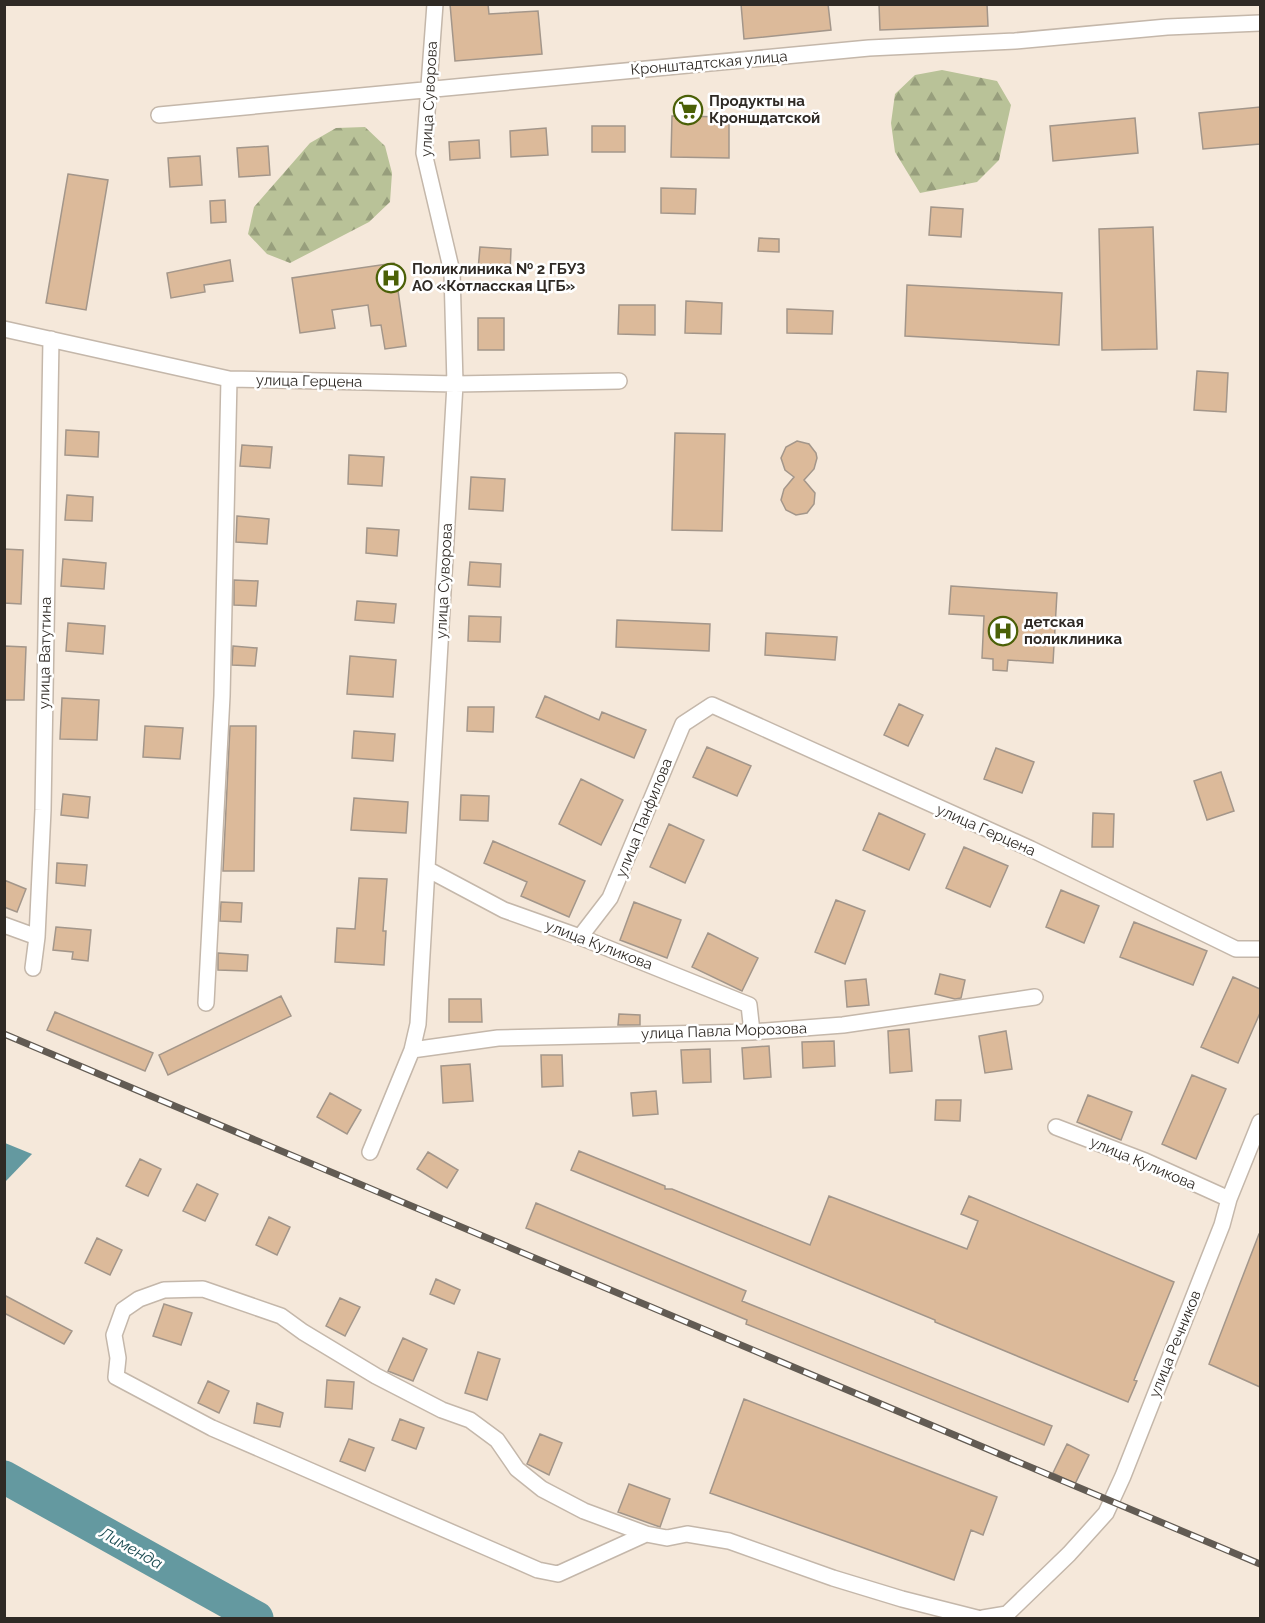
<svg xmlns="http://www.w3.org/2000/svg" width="1265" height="1623" viewBox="0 0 1265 1623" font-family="Raleway,sans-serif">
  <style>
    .forest { fill: url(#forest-firs) }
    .water { fill: #6499a0 }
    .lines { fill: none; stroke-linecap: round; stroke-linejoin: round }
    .river { stroke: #6499a0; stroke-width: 33 }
    .building { fill: #dcba9a; stroke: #a3968a; stroke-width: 1.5 }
    .street-casing { stroke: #c4b7aa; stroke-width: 18 }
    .street { stroke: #fff; stroke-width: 15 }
    .rail-casing { stroke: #625b53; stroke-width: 7 }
    .rail { stroke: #fff; stroke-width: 4.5; stroke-dasharray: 14; stroke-linecap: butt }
    .labels { text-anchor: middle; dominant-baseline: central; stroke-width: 5; stroke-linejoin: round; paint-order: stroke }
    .street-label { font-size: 15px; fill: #2f2a25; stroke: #fff }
    .poi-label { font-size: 15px; font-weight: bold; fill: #2f2a25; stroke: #fff; text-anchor: start }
    .water-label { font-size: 16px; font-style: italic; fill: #1b4c52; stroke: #fff }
  </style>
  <defs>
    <pattern id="forest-firs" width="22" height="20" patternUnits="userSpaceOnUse" patternTransform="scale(1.5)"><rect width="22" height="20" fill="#b9c298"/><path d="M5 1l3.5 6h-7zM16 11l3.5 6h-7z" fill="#979e7c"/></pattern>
  </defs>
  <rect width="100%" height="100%" fill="#f5e8da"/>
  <!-- forest -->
  <path class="forest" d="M942,70L997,81L1011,105L999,160L977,182L920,193L895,152L891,123L895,94L915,75Z
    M365,127L385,146L392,173L390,202L369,222L290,263L267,254L248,234L254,207L310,143L336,128Z"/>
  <!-- water -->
  <path class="water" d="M5,1143L32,1154L5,1182Z"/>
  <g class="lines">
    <!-- river -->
    <path class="river" d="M4,1477L257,1618"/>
  </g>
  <!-- building -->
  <path class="building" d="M450,4H488L489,14L538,11L542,54L455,61Z
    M741,4H828L831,30L744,39Z
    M879,4H987L988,26L880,30Z
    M1260,107V144L1203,149L1199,113Z
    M672,116L729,117V158L671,157Z
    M1135,118L1138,153L1053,161L1050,126Z
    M592,126H625V152H592Z
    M546,128L548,155L511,157L510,131Z
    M479,140L480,158L450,160L449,142Z
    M268,146L270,175L239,177L237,148Z
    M200,156L202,185L170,187L168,158Z
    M68,174L108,180L86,310L46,303Z
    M661,188L696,189L695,214L661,213Z
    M225,200L226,222L211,223L210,201Z
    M931,207L963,209L961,237L929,235Z
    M1153,227L1157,349L1102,350L1099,229Z
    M759,238L779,239V252L758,251Z
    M480,247L511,249L510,273L478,270Z
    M230,260L233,281L204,285L205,292L171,298L167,273Z
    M394,263L406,346L385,349L381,325L371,326L368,305L332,310L335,328L300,333L292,278Z
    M907,285L1062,293L1059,345L905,336Z
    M686,301L722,303L721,334L685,333Z
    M619,305H655V335L618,334Z
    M787,309L833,311L832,334L787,333Z
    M478,318H504V350H478Z
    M1197,371L1228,373L1226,412L1194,410Z
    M66,430L99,432L98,457L65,455Z
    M675,433L725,434L722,531L672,530Z
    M797,441L809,444L816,453L817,458L814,469L804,480L815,493L814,504L807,513L796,515L786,510L781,500L784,489L794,477L785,470L781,458L786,447Z
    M242,445L272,447L270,468L240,466Z
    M349,455L384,457L382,486L348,484Z
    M471,477L505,479L503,511L469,509Z
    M67,495L93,497L92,521L65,520Z
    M237,516L269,519L267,544L236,542Z
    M367,528L399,530L397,556L366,553Z
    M4,549L23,550L21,604L4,603Z
    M63,559L106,563L104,589L61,586Z
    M470,562L501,564L500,587L468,585Z
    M234,580L258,581L256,606L234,605Z
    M951,586L1057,593L1053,663L1008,660L1007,671L993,670V659L982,658L984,616L949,614Z
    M357,601L396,604L394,623L355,620Z
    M469,616L501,617L500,642L468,641Z
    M617,620L710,624L709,651L616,647Z
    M68,623L105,626L103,654L66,651Z
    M766,633L837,637L835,660L765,655Z
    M4,646L26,647L24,700H4Z
    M233,646L257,648L255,666L232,665Z
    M350,656L396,660L393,697L347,694Z
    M545,696L599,720L602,712L646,730L634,758L536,717Z
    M62,698L99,700L97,740L60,739Z
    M899,704L923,715L908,746L884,735Z
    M468,707H494L493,732L467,731Z
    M145,726L183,728L180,759L143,757Z
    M230,726H256L254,871H223Z
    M354,731L395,734L393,761L352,758Z
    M707,747L751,766L737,796L693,777Z
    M996,748L1034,762L1022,793L984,779Z
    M1221,772L1234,811L1207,820L1194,781Z
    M581,779L623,800L601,845L559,824Z
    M63,794L90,797L88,818L61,815Z
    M461,795L489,796L488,821L460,820Z
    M354,798L408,802L406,833L351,830Z
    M879,813L925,834L909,870L863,850Z
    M1093,813L1114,814L1113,847H1092Z
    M669,824L704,840L685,883L650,867Z
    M493,841L585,881L569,917L521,896L527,882L484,863Z
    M964,847L1008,866L990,907L946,888Z
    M57,863L87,865L85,886L56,883Z
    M359,878L387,879L383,931H386L384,965L335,962L337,928L355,929Z
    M4,880L26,889L17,912L4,907Z
    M1061,890L1099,906L1084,943L1046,927Z
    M836,900L865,911L845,964L815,952Z
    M221,902L242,903L241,922L220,921Z
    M634,902L681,920L667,958L620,940Z
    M1134,922L1207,951L1193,985L1120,957Z
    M56,927L91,930L88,961L72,959L73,952L53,950Z
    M708,933L758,958L742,991L692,967Z
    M218,953L248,955L247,971L218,970Z
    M940,974L965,980L961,998L955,999L935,994Z
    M1233,977L1260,989V1013L1238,1063L1201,1047Z
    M866,979L869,1005L847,1007L845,981Z
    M281,996L291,1016L168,1075L159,1055Z
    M449,999H481L482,1022H449Z
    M55,1012L153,1053L145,1071L47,1030Z
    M619,1014L640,1015V1025H618Z
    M909,1029L912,1071L890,1073L888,1031Z
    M1006,1031L1012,1069L985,1073L979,1036Z
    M834,1041L835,1066L803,1068L802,1042Z
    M769,1046L771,1077L744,1079L742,1048Z
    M710,1049L711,1082L683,1083L681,1050Z
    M541,1055H562L563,1086L542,1087Z
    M470,1064L473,1101L443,1103L441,1066Z
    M1192,1075L1226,1089L1196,1159L1162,1144Z
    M656,1091L658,1114L633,1116L631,1093Z
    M330,1093L361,1110L347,1134L317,1117Z
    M1088,1095L1132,1112L1121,1140L1077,1122Z
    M936,1100H961L960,1121L935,1120Z
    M579,1151L665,1186V1189H672L810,1245L829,1196L967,1249L978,1221L961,1214L969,1196L1174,1282L1134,1380L1137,1381L1128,1402L935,1322V1320L571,1170Z
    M428,1152L458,1170L447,1188L417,1169Z
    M140,1159L161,1169L148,1196L126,1186Z
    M197,1184L218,1194L205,1221L183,1211Z
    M536,1203L746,1291L742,1301L1052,1426L1044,1445L746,1324L747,1320L526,1228Z
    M269,1217L290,1227L277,1255L256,1245Z
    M1259,1234H1260V1387L1209,1364Z
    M97,1238L122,1250L110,1275L85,1263Z
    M436,1279L460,1290L454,1304L430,1294Z
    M4,1295L72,1331L64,1344L4,1313Z
    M340,1298L360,1307L345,1336L326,1326Z
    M164,1304L192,1313L181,1345L153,1336Z
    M403,1338L427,1349L413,1381L388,1371Z
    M478,1352L500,1359L487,1400L465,1393Z
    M327,1380L354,1382L352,1409L325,1407Z
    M208,1381L229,1391L219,1413L198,1403Z
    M744,1399L997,1497L983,1535L971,1530L954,1580L710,1493Z
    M257,1403L283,1413L280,1427L254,1423Z
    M400,1419L424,1428L416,1449L392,1440Z
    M540,1434L562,1443L549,1475L527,1464Z
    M349,1439L374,1448L365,1471L340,1461Z
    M1067,1444L1089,1455L1075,1484L1053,1473Z
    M629,1484L670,1499L660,1527L618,1512Z"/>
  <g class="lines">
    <!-- street casing -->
    <g class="street-casing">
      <path id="street" d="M159,115L869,48L1015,41L1167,27L1260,23
        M4,329L229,379L455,384L619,381
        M427,869L504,910L580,937L749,1005L752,1032
        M4,925L37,937
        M580,937L610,898L683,724L712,705L1031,849L1236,949H1260
        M33,968L37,937L43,810L51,339
        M206,1003L222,696L229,379
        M412,1050L498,1038L752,1032L843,1025L1035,997
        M1056,1127L1145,1161L1229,1199
        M370,1152L412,1050L418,1024L455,384L452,272L424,153L435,4
        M646,1534L558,1574L538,1570L212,1428L116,1377L118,1358L114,1335L123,1310L139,1299L164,1290L203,1289L281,1316L303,1332L376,1376L442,1410L470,1420L497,1440L517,1469L542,1489L584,1511L646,1534L667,1538L687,1534L729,1541L833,1578L902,1599L977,1618
        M983,1618L1007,1614L1069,1554L1106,1513L1123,1476L1222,1225L1229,1199L1260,1122"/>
    </g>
    <!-- street -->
    <use href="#street" class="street"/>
    <!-- rail casing -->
    <g class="rail-casing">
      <path id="rail" d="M4,1034L1260,1564"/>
    </g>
    <!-- rail -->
    <use href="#rail" class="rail"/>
  </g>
  <!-- icons -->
  <defs>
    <g id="supermarket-ring" transform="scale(1.5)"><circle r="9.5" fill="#fff" stroke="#4b6007" stroke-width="1.5"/><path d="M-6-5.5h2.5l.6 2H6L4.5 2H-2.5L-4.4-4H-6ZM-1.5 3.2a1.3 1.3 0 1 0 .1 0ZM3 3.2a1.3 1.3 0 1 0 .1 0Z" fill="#4b6007"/></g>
    <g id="hospital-ring" transform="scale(1.5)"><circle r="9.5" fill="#fff" stroke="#4b6007" stroke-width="1.5"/><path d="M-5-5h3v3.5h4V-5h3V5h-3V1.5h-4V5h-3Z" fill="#4b6007"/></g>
  </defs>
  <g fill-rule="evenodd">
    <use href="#supermarket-ring" x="688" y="110"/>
    <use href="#hospital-ring" x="391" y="278"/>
    <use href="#hospital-ring" x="1003" y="631"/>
  </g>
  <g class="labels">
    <!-- street labels -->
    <g class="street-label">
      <text transform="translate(709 63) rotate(-5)">Кронштадтская улица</text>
      <text transform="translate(429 99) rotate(-87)">улица Суворова</text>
      <text transform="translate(309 381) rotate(1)">улица Герцена</text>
      <text transform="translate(444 581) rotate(-87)">улица Суворова</text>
      <text transform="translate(45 653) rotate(-89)">улица Ватутина</text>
      <text transform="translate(644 818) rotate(-68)">улица Панфилова</text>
      <text transform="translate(986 830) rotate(24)">улица Герцена</text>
      <text transform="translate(599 945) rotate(21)">улица Куликова</text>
      <text transform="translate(724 1031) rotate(-2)">улица Павла Морозова</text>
      <text transform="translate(1143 1163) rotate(23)">улица Куликова</text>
      <text transform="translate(1175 1344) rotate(-68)">улица Речников</text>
    </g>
    <!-- poi labels -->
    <g class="poi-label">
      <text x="709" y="101">Продукты на<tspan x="709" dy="17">Кроншдатской</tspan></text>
      <text x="412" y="269">Поликлиника № 2 ГБУЗ<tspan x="412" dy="17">АО «Котласская ЦГБ»</tspan></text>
      <text x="1024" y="622">детская<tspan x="1024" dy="17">поликлиника</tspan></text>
    </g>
    <!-- water labels -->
    <g class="water-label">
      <text transform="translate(131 1548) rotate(29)">Лименда</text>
    </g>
  </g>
  <!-- border -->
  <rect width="1265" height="1623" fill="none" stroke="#2f2a25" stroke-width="12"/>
</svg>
